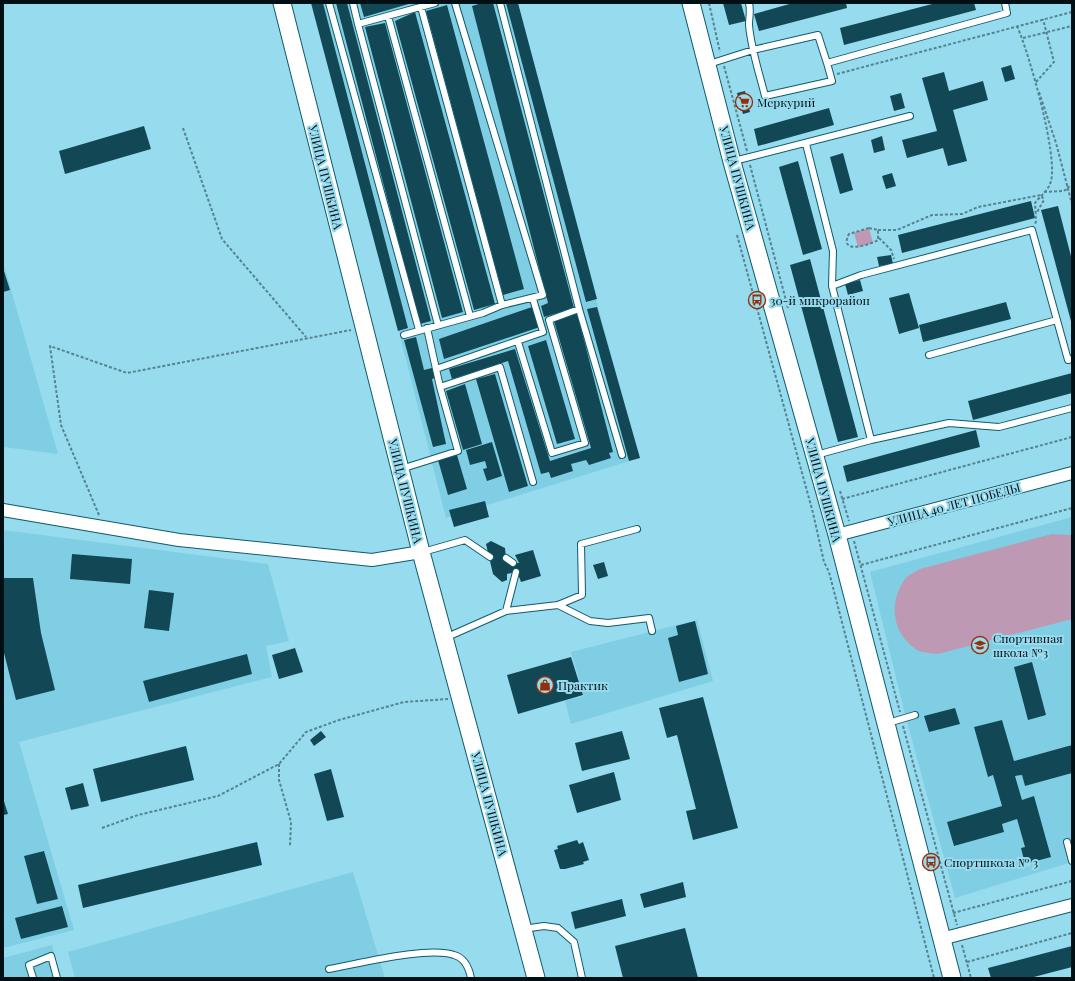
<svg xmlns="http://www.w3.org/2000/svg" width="1075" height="981" viewBox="0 0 1075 981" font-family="'Playfair Display',serif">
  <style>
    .built { fill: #80cee3 }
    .green { fill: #be99b3 }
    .building { fill: #124855 }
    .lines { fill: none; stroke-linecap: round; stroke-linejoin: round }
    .lane-casing { stroke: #0f5b6c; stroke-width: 8 }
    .street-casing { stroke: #0f5b6c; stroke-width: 14 }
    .secondary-casing { stroke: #0f5b6c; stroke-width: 19 }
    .path { stroke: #558390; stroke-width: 2; stroke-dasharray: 3 2; stroke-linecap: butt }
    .lane { stroke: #fff; stroke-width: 6 }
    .street { stroke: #fff; stroke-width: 12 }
    .secondary { stroke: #fff; stroke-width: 17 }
    .labels { text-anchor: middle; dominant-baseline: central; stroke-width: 4; stroke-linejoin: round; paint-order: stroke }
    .poi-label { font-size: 12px; fill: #000f14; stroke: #96dbee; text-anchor: start }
    .street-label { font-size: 12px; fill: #000f14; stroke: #96dbee }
  </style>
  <rect width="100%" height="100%" fill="#96dbee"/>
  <!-- built -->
  <path class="built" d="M316,3H516L639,458L446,518Z
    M3,262L58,454L3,447Z
    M1072,517V745L1014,761L1002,720L974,727L988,776L993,775L1002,806L947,822L954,846L1004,832L1002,824L1017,819L1025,847L1021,848L1025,864L1050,857L1033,797L1022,800L1015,776L1022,775L1025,786L1072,773V862L955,898L906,718L870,572Z
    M3,530L268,564L289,641L266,646L272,677L19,742L74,930L3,948Z
    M697,620L713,681L571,724L565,701L584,696L571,652Z
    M353,872L385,978H75L68,952Z
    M52,945L61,978H3V958Z"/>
  <!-- green -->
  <path class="green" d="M869,228L873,243L858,247L854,233Z
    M1052,534L1072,535V619L938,654C932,653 922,653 917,650C892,634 888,603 905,579C908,575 915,572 920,569Z"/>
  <!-- building -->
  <path class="building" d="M311,3H323L408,328L398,331Z
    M336,3H347L431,321L420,324Z
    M360,3H412L364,17Z
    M482,3H493L574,308L544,317L541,306L548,303L472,6Z
    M506,3H518L597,299L586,302Z
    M723,3H741L746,21L729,25Z
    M793,3H846L847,8L759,31L754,14Z
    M936,3H974L976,10L844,45L840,28Z
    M447,5L524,289L503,295L426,11Z
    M415,12L495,304L474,310L395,21Z
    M385,23L463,312L442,318L365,27Z
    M1011,65L1015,79L1005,82L1001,68Z
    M944,72L949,91L983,81L988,100L953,110L967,161L948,166L943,148L907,158L902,140L937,131L922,78Z
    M745,91L750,112L743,114L737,93Z
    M901,93L905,108L894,111L890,96Z
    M829,108L834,125L758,146L754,129Z
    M144,126L151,149L65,174L59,151Z
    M882,136L885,150L874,153L871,140Z
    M843,153L853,190L840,194L830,157Z
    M798,161L822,249L803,255L779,167Z
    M892,173L896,186L886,189L882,176Z
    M1031,201L1035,218L902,253L898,235Z
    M1058,206L1072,260V325L1041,210Z
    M891,255L893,264L879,266L877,257Z
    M810,259L858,437L838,442L790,265Z
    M3,268L10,290L3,292Z
    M860,280L863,291L848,295L845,284Z
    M909,293L919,328L899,334L889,298Z
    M1006,302L1011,319L923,342L919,325Z
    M532,307L540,327L444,359L439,339Z
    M597,307L640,458L629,461L587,309Z
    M577,313L613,452L609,453L611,458L589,465L586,460L571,464L573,471L551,478L549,472L541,474L508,361L452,379L449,369L515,349L550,461L591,448L554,321Z
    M416,337L424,370L432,368L435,378L432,379L446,444L433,447L404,340Z
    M546,340L575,439L557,444L528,346Z
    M1072,373V393L973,420L968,401Z
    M495,374L528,486L509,492L476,379Z
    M465,384L482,444L463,450L446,391Z
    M976,430L980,447L847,482L843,466Z
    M492,442L502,476L487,481L483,469L487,468L485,461L470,465L466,450Z
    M457,455L467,489L448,495L438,460Z
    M485,501L489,517L454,527L449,510Z
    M491,541L505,548L506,558L513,563H519L515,555L533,550L541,576L521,582L518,574L516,572L507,574V580L502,582L493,574L486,544Z
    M72,554L132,559L130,584L70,579Z
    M604,562L608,576L598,579L593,565Z
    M3,578H33L41,633L55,690L16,700L3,649Z
    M149,590L174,593L169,631L144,628Z
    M695,621L708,674L679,682L668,638L678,635L676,626Z
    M295,648L303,672L279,679L272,655Z
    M247,654L252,674L149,702L143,681Z
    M571,657L583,695L518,714L507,675Z
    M1032,662L1046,715L1028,720L1014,667Z
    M703,697L738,828L693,840L686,811L696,809L677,735L667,738L659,708Z
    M955,708L960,724L929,732L924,716Z
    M1002,720L1014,761L1072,745V773L1025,786L1022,775L1015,776L1022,800L1034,796L1051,857L1025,864L1021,848L1025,847L1017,819L1002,824L1004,832L954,846L947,822L1002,806L993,775L988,777L974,727Z
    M321,731L326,737L314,746L310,740Z
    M622,731L630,759L582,771L575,743Z
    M186,746L194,780L101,802L93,769Z
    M331,769L344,817L327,821L314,774Z
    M614,772L621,800L577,813L569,785Z
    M83,783L89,806L71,810L65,788Z
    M3,798L8,814L3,815Z
    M577,840L579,844L583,842L589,860L583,862L584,864L565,869H560L554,850L558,849L557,846Z
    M257,842L262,865L83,908L78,885Z
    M44,851L58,899L37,904L24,856Z
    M683,882L686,897L644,908L640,894Z
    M622,899L626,916L575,929L571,912Z
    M62,906L68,927L21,939L15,918Z
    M685,928L698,978H623L615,946Z
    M1072,946V967L1030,978H991L988,968Z"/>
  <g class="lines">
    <!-- lane casing -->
    <g class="lane-casing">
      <path id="lane" d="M329,3L419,330
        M353,3L358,24L435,3
        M500,3L579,309L622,455
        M749,3C751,11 749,17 749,25C751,49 759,72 765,96L832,81L827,63
        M421,7L502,305
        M388,16L470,316
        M358,24L438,325
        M709,64L753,50L818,35L827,63L1007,13L1005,3
        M806,144L833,251L832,286
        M734,161L910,116
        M427,328L436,369L543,332L533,299
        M404,335L483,313L502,305L543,295L455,3
        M518,342L552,453L585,443L549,320L579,309
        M929,355L1057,320
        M436,369L440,387
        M871,440L832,286L861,275L1032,230L1068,360L1072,359
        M816,455L871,440L949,423L999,427L1072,408
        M401,469L458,451L440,387L500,367L533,482
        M423,552L465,540L490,557
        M506,558L513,563
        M558,605L590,621L608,623L649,618L652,631
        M506,611L516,572
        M445,638L506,611L558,605L582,595L581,544L637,529
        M888,723L915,715
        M1067,842L1072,861
        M523,929L544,926L558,928L574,942L582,978
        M329,969C358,964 428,946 454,955C465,958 469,968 471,978
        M33,978L29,965L51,956L57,978"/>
    </g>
    <!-- street casing -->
    <g class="street-casing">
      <path id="street" d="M3,510L179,540L372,560L421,552
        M837,535L1072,473
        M941,939L1072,905"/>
    </g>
    <!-- secondary casing -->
    <g class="secondary-casing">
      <path id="secondary" d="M282,3L421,552L536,978
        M691,3L732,162L837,535L952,978"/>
    </g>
    <!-- path -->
    <path class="path" d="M709,3L720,52
      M1017,26C1029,53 1058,155 1051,181C1049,190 1040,196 1035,203L1036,221L1035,224
      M1023,38L1072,26
      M724,66L747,151
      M837,74L1072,12
      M1036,82L1054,62L1043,19
      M1039,92L1056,143L1072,204
      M183,128L222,239L306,337
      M750,165L788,308
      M1067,186L1072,189
      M1044,192L1063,191L1068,189
      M869,228L878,230V240C870,245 838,255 849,234Z
      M878,230H897L932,215L962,214L978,207L1041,195L1044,200L1036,214
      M737,235L813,513L824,562L829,572L934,978
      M879,238L891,250L894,259
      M840,491L849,521
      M842,499L1072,437
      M99,515L61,425L50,346L127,373L351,330
      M854,541L900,712
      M861,565L1072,508
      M903,726L957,925
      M279,764V780L291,822L290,846
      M102,828L138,815L218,796L279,764L306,732L339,720L404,702L448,699
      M953,913L1072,881
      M962,945L971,978
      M967,962L1072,933"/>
    <!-- lane -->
    <use href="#lane" class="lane"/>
    <!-- street -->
    <use href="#street" class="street"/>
    <!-- secondary -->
    <use href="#secondary" class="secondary"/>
  </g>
  <!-- icons -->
  <defs>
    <g id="supermarket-ring" transform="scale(0.9)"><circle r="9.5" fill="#96dbee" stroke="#952e09" stroke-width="1.5"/><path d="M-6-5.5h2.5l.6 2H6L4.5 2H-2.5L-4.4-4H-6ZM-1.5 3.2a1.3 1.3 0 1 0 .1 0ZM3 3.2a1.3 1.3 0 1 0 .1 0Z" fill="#952e09"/></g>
    <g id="bus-ring" transform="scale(0.9)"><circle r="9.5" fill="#96dbee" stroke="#952e09" stroke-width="1.5"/><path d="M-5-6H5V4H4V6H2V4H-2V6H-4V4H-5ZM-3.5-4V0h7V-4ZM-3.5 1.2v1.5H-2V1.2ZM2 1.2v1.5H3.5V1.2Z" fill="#952e09"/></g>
    <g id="school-ring" transform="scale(0.9)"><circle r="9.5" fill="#96dbee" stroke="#952e09" stroke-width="1.5"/><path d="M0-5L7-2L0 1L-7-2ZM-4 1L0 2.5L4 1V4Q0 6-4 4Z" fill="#952e09"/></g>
    <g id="shop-ring" transform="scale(0.9)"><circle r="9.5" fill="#96dbee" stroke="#952e09" stroke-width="1.5"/><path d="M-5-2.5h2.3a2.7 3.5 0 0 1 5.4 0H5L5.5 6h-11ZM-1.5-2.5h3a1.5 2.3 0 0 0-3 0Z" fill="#952e09"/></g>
  </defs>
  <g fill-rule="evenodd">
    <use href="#supermarket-ring" x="744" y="102"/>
    <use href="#bus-ring" x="757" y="300"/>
    <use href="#school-ring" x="980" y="645"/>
    <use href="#shop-ring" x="545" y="685"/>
    <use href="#bus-ring" x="931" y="862"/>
  </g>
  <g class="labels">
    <!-- poi labels -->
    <g class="poi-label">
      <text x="757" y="102">Меркурий</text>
      <text x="770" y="300">30-й микрорайон</text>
      <text x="993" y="638">Спортивная<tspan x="993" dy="14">школа №3</tspan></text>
      <text x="558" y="685">Практик</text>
      <text x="944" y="862">Спортшкола № 3</text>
    </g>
    <!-- street labels -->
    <g class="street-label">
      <text transform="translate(326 177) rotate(76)">УЛИЦА ПУШКИНА</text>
      <text transform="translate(738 178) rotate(75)">УЛИЦА ПУШКИНА</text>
      <text transform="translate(824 490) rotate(75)">УЛИЦА ПУШКИНА</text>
      <text transform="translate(406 491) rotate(76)">УЛИЦА ПУШКИНА</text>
      <text transform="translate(954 504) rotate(-15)">УЛИЦА 40 ЛЕТ ПОБЕДЫ</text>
      <text transform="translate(490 804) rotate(75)">УЛИЦА ПУШКИНА</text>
    </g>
  </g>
  <!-- border -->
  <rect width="1075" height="981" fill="none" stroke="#000f14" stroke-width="8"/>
</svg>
